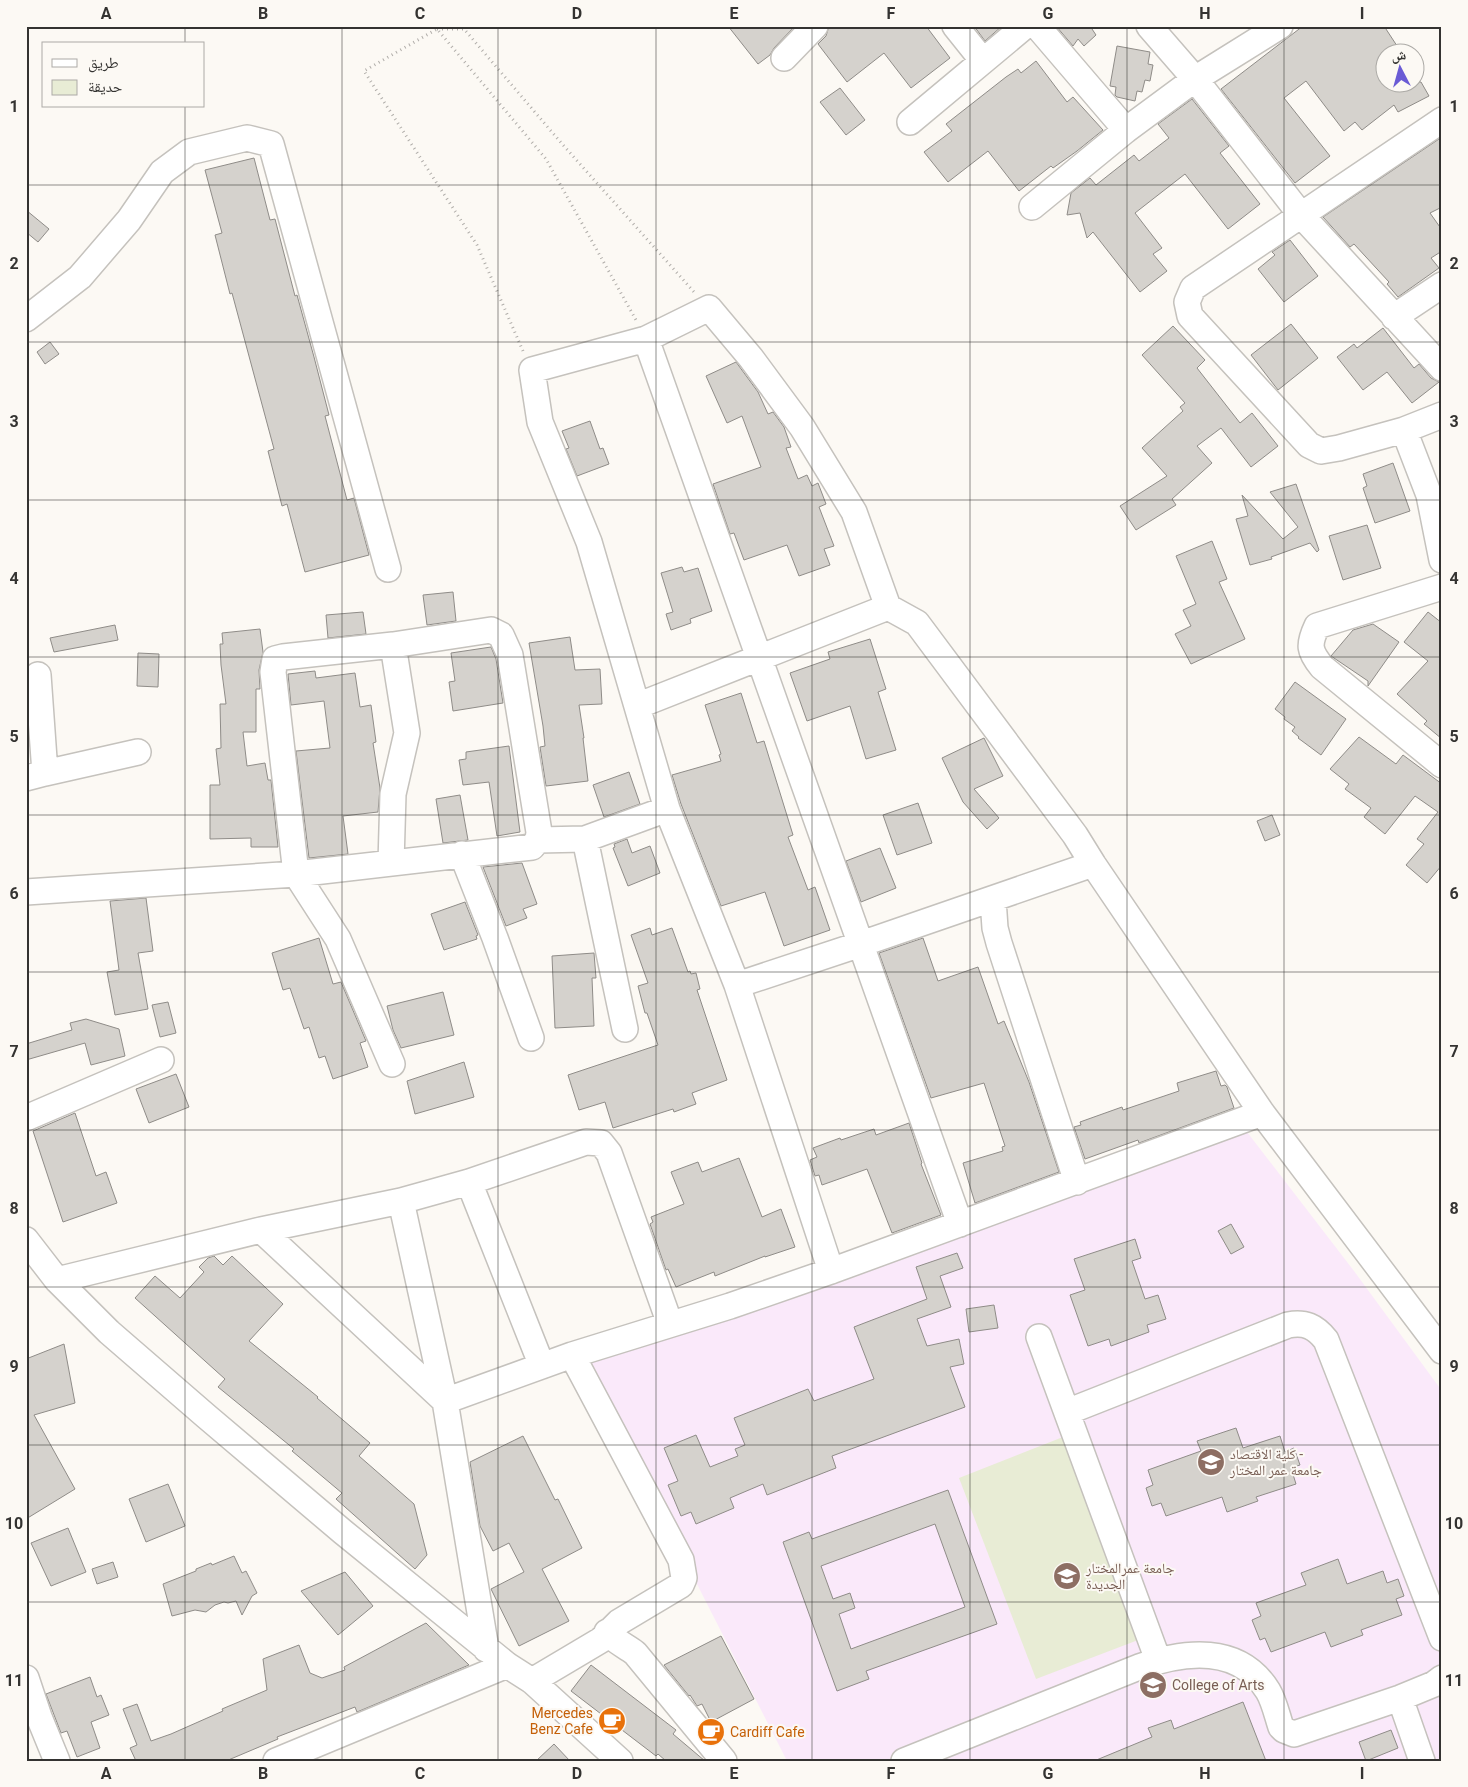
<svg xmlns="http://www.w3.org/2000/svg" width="1468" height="1787" viewBox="0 0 1468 1787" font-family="Roboto,'Noto Naskh Arabic',sans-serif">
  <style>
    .education { fill: #fae9fa }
    .green { fill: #e8ecd5 }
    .building { fill: #d5d2cd; stroke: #8f8c88; fill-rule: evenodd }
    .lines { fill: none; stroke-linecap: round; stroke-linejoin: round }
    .minor-casing { stroke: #c5c2bd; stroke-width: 28 }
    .path { stroke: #b0ada9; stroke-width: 3; stroke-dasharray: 1 4; stroke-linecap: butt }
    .minor { stroke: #fff; stroke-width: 25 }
    .grid { fill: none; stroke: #343331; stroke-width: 1; stroke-opacity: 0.55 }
    .labels { text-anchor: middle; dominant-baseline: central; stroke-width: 4; stroke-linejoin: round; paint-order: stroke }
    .education-label { font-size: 14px; fill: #785e54; stroke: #fcf9f4; text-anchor: start }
    .food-label { font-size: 14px; fill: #c56008; stroke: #fcf9f4; text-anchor: end }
    .neatline { fill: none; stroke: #343331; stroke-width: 2 }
    .grid-label { font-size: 16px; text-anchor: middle; font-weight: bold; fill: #343331 }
  </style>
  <rect width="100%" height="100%" fill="#fcf9f4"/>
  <!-- education -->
  <path class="education" d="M1244,1128L1354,1271L1442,1391V1761H787L584,1362Z"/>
  <!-- green -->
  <path class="green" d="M1068,1435L1146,1637L1036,1679L959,1478Z"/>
  <!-- building -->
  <path class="building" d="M728,26H795L774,48L770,55L758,64Z
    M829,26H926L950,58L911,88L884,53L847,82L818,44L826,36Z
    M974,26H1002L985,41Z
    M1056,26H1090L1096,35L1084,46L1078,39L1073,46Z
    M1303,26H1384L1401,52H1386V82H1421L1429,96L1398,112L1394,105L1362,130L1355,122L1344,131L1306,81L1284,98L1330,156L1295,183L1221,89Z
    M1117,46L1150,52L1148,64L1153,65L1150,81L1145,80L1142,92L1137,91L1135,101L1117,97L1115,95L1116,87L1110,86Z
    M1036,61L1067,102L1073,97L1103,130L1077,151L1053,168L1051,166L1019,191L988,151L948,182L924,152L952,131L946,124L1006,77L1018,69L1021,73Z
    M840,88L865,120L846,135L820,102Z
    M1192,99L1229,146L1220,153L1260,204L1228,229L1185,174L1135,213L1162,248L1153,254L1167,271L1140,292L1093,232L1087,238L1080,213L1067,215L1071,193L1090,178L1096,185L1134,155L1139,161L1169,138L1158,124Z
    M1439,139L1442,142V207L1430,213L1442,230V251L1431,258L1439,268L1398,297L1387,284L1389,282L1354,244L1350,247L1323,217Z
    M254,158L270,220L275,219L295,296L297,295L314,357L329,415L325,416L347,500L354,498L369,555L305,572L287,504L282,506L268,451L274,449L232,293L230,294L215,235L222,233L205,170Z
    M26,210L49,229L38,242L26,232Z
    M1290,240L1318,276L1284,302L1258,269L1275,255L1272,252Z
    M1291,324L1318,358L1278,390L1251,355Z
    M1173,326L1205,360L1197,368L1240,423L1252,413L1278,446L1251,467L1221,428L1197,446L1212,463L1172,499L1176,505L1136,530L1120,506L1167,476L1142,448L1183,411L1180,407L1185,403L1142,355Z
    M1383,328L1414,368L1419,364L1431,378L1439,382L1412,403L1387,372L1363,390L1337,357L1354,344L1357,348Z
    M50,342L59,354L45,364L37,352Z
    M736,362L758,392L768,414L773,412L784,427L791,447L786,448L798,479L807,475L812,486L818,483L826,504L819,507L834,546L824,549L830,565L799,576L787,545L744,560L734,533L730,534L713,484L761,467L742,416L727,423L706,376Z
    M590,421L600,449L603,448L609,464L577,476L566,449L569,448L562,431Z
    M1393,463L1410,511L1375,523L1363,488L1367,486L1363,474Z
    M1296,484L1319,550L1317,552L1310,543L1271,557L1272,559L1250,565L1236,519L1248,516L1242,495L1283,539L1298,527L1270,492Z
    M1367,525L1381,568L1343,580L1329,536Z
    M1212,541L1227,579L1219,582L1245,639L1191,664L1175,634L1191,626L1183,610L1196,604L1176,556Z
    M682,567L684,572L698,568L712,611L690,619L691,623L671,630L666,614L673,612L661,573Z
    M453,592L456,621L427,625L423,595Z
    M363,612L366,634L328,638L326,615Z
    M1428,612L1442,623V739L1424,724L1427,721L1397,694L1428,661L1404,642Z
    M1373,624L1399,642L1368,686V681L1331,656L1353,630Z
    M115,625L118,640L54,652L50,638Z
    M260,629L263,652L259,670L260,689H256V732H243L247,766L265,763L268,780H271L278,847H251V838L210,839V785H220L216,749L221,748L220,704H226L221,665L220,644H223L222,633Z
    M570,637L575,670L600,669L602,704L579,705L584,738H583L588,781L546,786L540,747L545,746L543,726L529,643Z
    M870,639L886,689L878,692L896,750L866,759L850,706L807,721L790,673L830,659L828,652Z
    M491,647L496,659L503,703L453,711L449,682L455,681L451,653Z
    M138,653L159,654L158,687L137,686Z
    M315,671L316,678L355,673L360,707L371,705L376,742L373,743L380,788L378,812L343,816L348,854L309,858L296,751L330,748L324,701L291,705L288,674Z
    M1295,682L1346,719L1321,755L1298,738L1299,737L1292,731L1295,727L1284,719L1285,717L1275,709Z
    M741,693L757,743L764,741L793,835L788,837L808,890L815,887L830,930L784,946L765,892L721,906L681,804L672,775L721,761L719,755L721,754L705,705Z
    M1359,737L1396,764L1403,755L1442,784V865L1427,883L1406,865L1424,844L1417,839L1438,812L1415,796L1385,834L1364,817L1371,808L1345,789L1349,784L1330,769Z
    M984,738L1003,776L974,789L999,818L987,829L963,802L942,758Z
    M509,746L520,832L497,836L489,782L463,785L459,760L466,759V752Z
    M629,772L640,804L604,817L593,785Z
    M460,795L468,840L443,843L436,799Z
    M918,803L932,843L897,855L883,815Z
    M1272,815L1280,835L1265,841L1257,821Z
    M627,839L632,853L650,846L660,873L628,886L613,848L615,847L614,844Z
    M880,848L896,888L861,902L846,861Z
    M522,863L537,904L523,909L527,918L506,926L483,867Z
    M146,898L153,951L138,953L148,1009L115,1015L107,972L119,970L110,901Z
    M465,902L478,935L476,936L477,939L444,950L431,914Z
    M650,928L652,935L672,928L688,972L690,971L691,974L696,973L700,989L697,990L727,1080L692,1093L696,1104L674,1112L673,1109L613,1128L605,1102L579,1110L568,1075L658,1045L647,1013H645L638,986L648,983L631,935Z
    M319,938L333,984L341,982L366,1041L360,1043L368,1067L333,1079L325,1056L319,1058L309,1027L304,1029L290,988L283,990L272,953Z
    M923,938L938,981L978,967L998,1024L1004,1021L1029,1082L1059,1172L975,1203L963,1163L1003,1151L1002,1147L1005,1146L984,1083L931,1098L879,953Z
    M594,953L596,978H592L594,1026L555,1028L552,956Z
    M443,992L454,1035L401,1048L393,1030L387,1006Z
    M168,1002L176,1033L160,1037L152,1005Z
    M86,1019L119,1029L125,1056L91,1065L85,1043L26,1060V1044L72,1030L70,1023Z
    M464,1062L474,1097L415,1114L407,1081Z
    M1216,1071L1221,1086L1225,1085L1227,1087L1234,1108L1139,1143L1138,1140L1085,1159L1074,1127L1081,1125L1080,1122L1122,1107L1123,1110L1179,1091L1177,1083Z
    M176,1074L189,1107L149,1123L136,1089Z
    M75,1113L96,1176L106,1172L117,1203L63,1222L33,1131Z
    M909,1123L922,1163L921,1164L941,1215L892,1233L867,1169L822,1185L819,1175L815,1176L810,1160L817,1157L813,1148L840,1138L841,1140L874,1129L876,1135Z
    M739,1158L762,1217L781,1209L795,1247L765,1257V1256L715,1276L714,1272L676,1287L668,1269L666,1270L650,1224L653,1222L651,1217L684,1204L671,1172L698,1162L702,1172Z
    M1231,1224L1244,1247L1231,1254L1218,1231Z
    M1135,1239L1141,1258L1132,1261L1145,1299L1158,1295L1166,1319L1147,1325L1149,1332L1111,1346L1109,1339L1088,1346L1070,1295L1085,1290L1074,1259Z
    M957,1253L963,1268L940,1276L951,1307L917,1319L927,1346L959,1339L964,1364L950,1367L965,1407L832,1456L836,1468L767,1495L763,1484L730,1498L734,1508L696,1524L691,1512L681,1516L668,1485L678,1481L664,1448L696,1435L710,1467L738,1456L735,1449L745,1445L734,1418L808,1389L814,1401L874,1379L854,1327L927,1299L916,1267Z
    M214,1256L223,1265L232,1256L283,1304L249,1341L318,1397L317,1398L370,1443L359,1456L414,1504L427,1555L415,1569L336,1499L342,1493L292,1451L294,1449L218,1387L225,1379L135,1298L155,1276L180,1298L204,1272L199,1267L208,1258Z
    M994,1305L998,1328L969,1332L966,1309Z
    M64,1344L75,1403L34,1415L75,1489L26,1519V1359Z
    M1236,1428L1243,1448L1280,1436L1285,1452L1294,1448L1300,1465L1291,1468L1296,1484L1256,1497L1258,1501L1227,1512L1222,1497L1166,1516L1161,1503L1152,1506L1146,1488L1153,1485L1148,1470L1201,1451L1197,1441Z
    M523,1436L555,1500L558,1499L582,1548L542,1569L569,1621L519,1646L491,1589L524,1572L509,1543L493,1551L480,1526L470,1462Z
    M168,1484L185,1526L146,1542L129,1499Z
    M948,1490L997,1624L866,1671L869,1679L837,1691L783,1542L809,1532L812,1539ZM935,1524L965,1607L851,1649L839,1614L855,1608L850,1593L833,1599L821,1566Z
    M68,1528L86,1572L51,1586L31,1543Z
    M234,1556L242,1573L246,1571L257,1593L252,1596L242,1615L236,1601L228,1603L224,1602L215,1605L206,1612L195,1610L172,1616L163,1584L196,1571V1569L211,1563L212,1565Z
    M1338,1559L1347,1584L1383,1571L1387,1583L1398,1579L1404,1596L1396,1599L1402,1615L1361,1630L1363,1635L1331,1647L1325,1632L1271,1652L1265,1638L1260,1640L1252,1620L1261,1616L1256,1603L1306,1585L1301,1573Z
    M113,1562L118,1577L97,1584L92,1569Z
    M345,1572L373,1606L338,1635L301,1591Z
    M426,1623L469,1665L357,1712L355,1707L277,1737L278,1739L226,1761H136L130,1748L137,1745L123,1709L137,1704L151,1741L171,1734L223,1711L222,1709L267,1690L263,1659L299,1645L310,1673L322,1678L345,1670L344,1667Z
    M721,1636L754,1699L711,1722L702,1704L697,1706L690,1695L689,1696L664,1665Z
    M591,1665L676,1730L673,1734L705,1761H666L658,1754L656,1756L571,1691Z
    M90,1677L97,1697L101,1695L109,1715L91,1722L100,1748L77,1757L67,1731L61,1733L46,1694Z
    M1243,1702L1266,1761H1094L1152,1737L1148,1728L1171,1720L1174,1729Z
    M1391,1730L1398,1748L1366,1761L1359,1742Z
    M554,1744L570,1761H536Z"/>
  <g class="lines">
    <!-- minor casing -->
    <g class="minor-casing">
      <path id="minor" d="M955,26L983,61
        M1037,26L1126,130
        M1149,26L1195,79L1301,215L1442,368
        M784,58L815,26
        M1442,120L1193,288L1187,302L1190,316L1309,445L1321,451L1339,448L1404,430L1442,415
        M910,122L1025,26
        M1032,207L1126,130L1195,79L1280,26
        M1394,317L1442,285
        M26,319L80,277L129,220L162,172L189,152L247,138L271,144L388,569
        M1404,430L1429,495L1442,560
        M1442,587L1317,626C1308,645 1309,651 1322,667L1442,765
        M888,607L917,623L1075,835L1093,864
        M637,706L888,607L854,512L802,427L751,358L709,308L646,339
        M45,773L138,752
        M26,778L45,773L38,675
        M667,809L589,542L540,422L532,370L646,339L960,1224
        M585,839L625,1029
        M538,840L585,839L667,809L737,985
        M462,854L495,938L531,1038
        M391,863L393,794L407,733L393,645
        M26,892L296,874L532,847L538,840L539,832L510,655L501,635L491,630L393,645L283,657L275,659L273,672L296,874L338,939L392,1064
        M993,899L995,928L999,943L1077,1182
        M26,1118L161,1060
        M469,1182L542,1366
        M401,1201L445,1401
        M261,1230L445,1401
        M26,1240L57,1280L109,1332L206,1416L343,1532L507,1665L532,1681L620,1761
        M831,1271L737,985L861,944L1093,864L1262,1113L1442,1351
        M57,1280L261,1230L401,1201L469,1182L586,1142L601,1143L609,1153L670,1324
        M1039,1337L1158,1660
        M1067,1412L1288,1325C1305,1322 1315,1326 1326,1340L1442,1638
        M607,1632C614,1641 626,1646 635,1653L724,1761
        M486,1649L445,1401L572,1355
        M26,1678L39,1717L57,1761
        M532,1681L601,1640L619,1622L681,1585L684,1578L681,1560L572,1355L730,1306L831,1271L1262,1113
        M1400,1698L1422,1761
        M276,1761L507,1665
        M904,1761L1139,1667C1184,1651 1239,1644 1268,1691C1274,1701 1277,1715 1281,1727L1284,1730L1294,1734L1400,1698L1434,1684L1442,1678"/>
    </g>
    <!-- path -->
    <path class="path" d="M437,29H464L563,145L695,293
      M523,351L477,245L364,71L437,29L546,159L636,320"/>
    <!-- minor -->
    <use href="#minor" class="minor"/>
  </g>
  <!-- grid -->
  <path class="grid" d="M185,26V44M342,26V1761M498,26V1761M656,26V1761M812,26V1761M970,26V1761M1127,26V1761M1284,26V1761M185,106V1761M26,185H1442M26,342H1442M26,500H1442M26,657H1442M26,815H1442M26,972H1442M26,1130H1442M26,1287H1442M26,1445H1442M26,1602H1442"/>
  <!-- icons -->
  <defs>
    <g id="university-disc" transform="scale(1.4375)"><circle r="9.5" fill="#8d6e63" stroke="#fcf9f4"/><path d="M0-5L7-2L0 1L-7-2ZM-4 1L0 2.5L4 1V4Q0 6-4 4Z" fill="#fff"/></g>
    <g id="cafe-disc" transform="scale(1.4375)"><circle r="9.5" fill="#e8710a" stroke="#fcf9f4"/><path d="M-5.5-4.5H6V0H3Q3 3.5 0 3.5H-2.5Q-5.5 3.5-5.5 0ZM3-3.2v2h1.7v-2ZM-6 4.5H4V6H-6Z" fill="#fff"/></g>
  </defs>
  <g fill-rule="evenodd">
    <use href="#university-disc" x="1211" y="1462"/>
    <use href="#university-disc" x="1067" y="1576"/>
    <use href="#university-disc" x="1153" y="1685"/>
    <use href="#cafe-disc" x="612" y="1721"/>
    <use href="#cafe-disc" x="711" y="1732"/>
  </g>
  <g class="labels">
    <!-- education labels -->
    <g class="education-label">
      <text x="1230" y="1454">كلية الاقتصاد -<tspan x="1230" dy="16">جامعة عمر المختار</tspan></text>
      <text x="1086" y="1568">جامعة عمرالمختار<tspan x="1086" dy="16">الجديدة</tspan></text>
      <text x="1172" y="1685">College of Arts</text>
    </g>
    <!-- food labels -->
    <g class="food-label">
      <text x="593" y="1713">Mercedes<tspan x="593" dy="16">Benz Cafe</tspan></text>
      <text x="730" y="1732" text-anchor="start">Cardiff Cafe</text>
    </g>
  </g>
  <!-- border -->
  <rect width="1468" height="1787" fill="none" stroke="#fcf9f4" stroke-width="55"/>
  <!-- legend -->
  <rect x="42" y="42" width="162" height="65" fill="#fcf9f4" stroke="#acaaa6"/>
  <rect x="52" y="59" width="25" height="8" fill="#ffffff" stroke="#acaaa6"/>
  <text x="88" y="68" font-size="15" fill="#343331">طريق</text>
  <rect x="52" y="80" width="25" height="15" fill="#e8ecd5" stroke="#acaaa6"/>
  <text x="88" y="92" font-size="15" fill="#343331">حديقة</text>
  <!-- north arrow -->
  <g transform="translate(1400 68) rotate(354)"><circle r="24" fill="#fcf9f4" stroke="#acaaa6"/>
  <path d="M0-4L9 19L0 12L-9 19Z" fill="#6a5bd5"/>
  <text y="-8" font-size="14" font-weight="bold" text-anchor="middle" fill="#343331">ش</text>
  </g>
  <rect x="28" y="28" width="1412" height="1732" class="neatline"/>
  <g class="grid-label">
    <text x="106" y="19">A</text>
    <text x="263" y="19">B</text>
    <text x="420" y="19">C</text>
    <text x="577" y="19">D</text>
    <text x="734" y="19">E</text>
    <text x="891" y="19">F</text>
    <text x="1048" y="19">G</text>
    <text x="1205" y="19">H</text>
    <text x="1362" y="19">I</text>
    <text x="14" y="112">1</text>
    <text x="1454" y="112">1</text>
    <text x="14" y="269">2</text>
    <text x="1454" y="269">2</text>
    <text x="14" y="427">3</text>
    <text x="1454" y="427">3</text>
    <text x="14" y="584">4</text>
    <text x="1454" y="584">4</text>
    <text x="14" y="742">5</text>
    <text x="1454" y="742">5</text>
    <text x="14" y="899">6</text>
    <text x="1454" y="899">6</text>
    <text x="14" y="1057">7</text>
    <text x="1454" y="1057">7</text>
    <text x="14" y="1214">8</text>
    <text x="1454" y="1214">8</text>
    <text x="14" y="1372">9</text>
    <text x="1454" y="1372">9</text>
    <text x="14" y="1529">10</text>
    <text x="1454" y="1529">10</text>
    <text x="14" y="1686">11</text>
    <text x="1454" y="1686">11</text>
    <text x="106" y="1779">A</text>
    <text x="263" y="1779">B</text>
    <text x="420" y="1779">C</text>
    <text x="577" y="1779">D</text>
    <text x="734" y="1779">E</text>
    <text x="891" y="1779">F</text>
    <text x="1048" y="1779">G</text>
    <text x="1205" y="1779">H</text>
    <text x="1362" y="1779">I</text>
  </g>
</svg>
